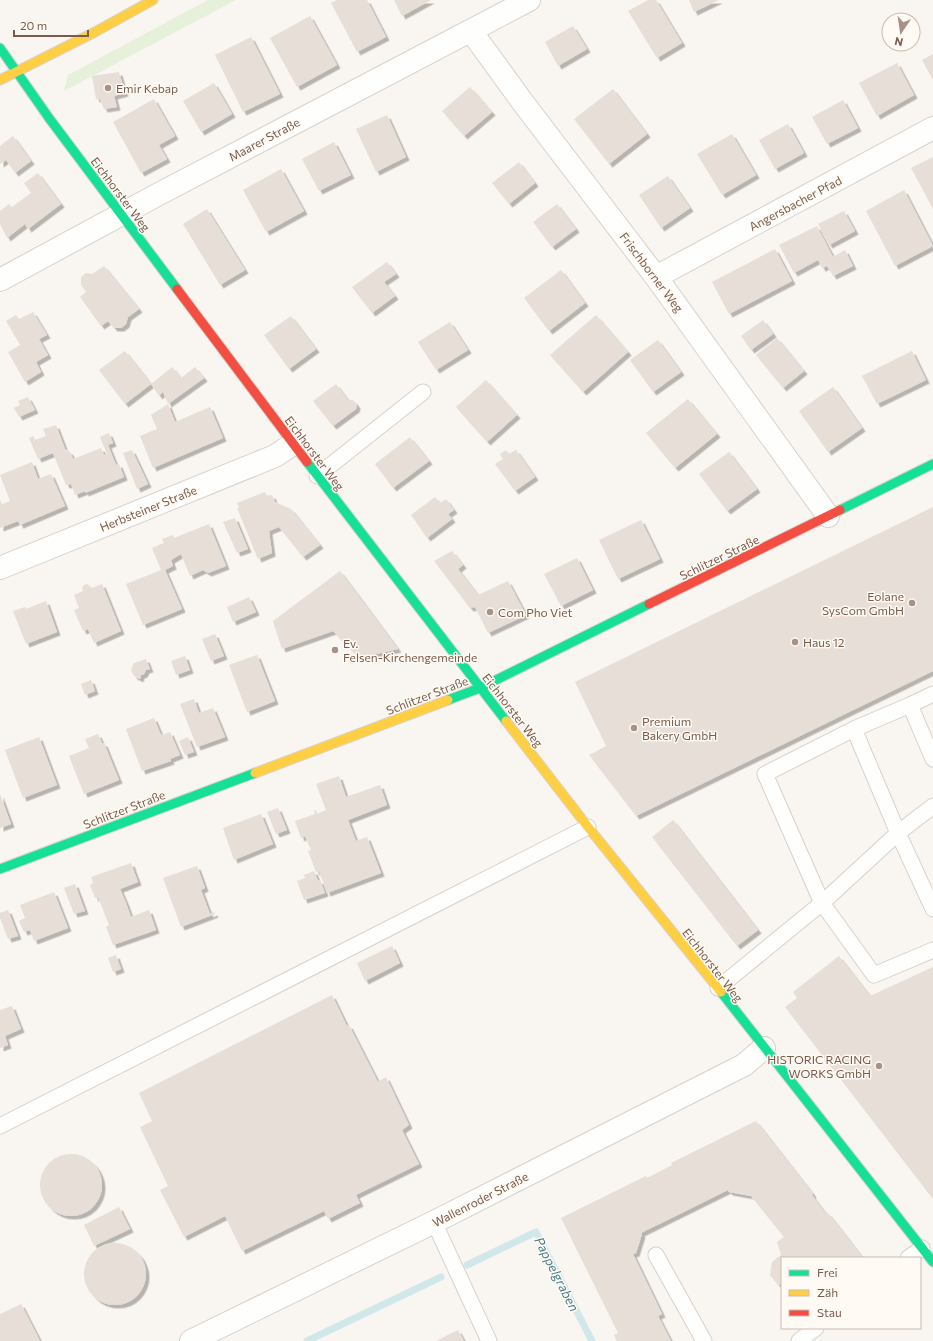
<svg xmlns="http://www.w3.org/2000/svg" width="933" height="1341" viewBox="0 0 933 1341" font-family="Commissioner,sans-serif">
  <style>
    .green { fill: #e7f0db }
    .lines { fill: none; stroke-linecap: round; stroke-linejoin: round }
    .stream { stroke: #d0e8ea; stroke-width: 7 }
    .building { fill: #e6ded7; filter: url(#shadow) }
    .lane-casing { stroke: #d7d1cb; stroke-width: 17 }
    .street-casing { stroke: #d7d1cb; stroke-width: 24 }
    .fast-casing { stroke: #d9d2cb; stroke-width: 11 }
    .slow-casing { stroke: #d9d2cb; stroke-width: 11 }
    .jam-casing { stroke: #d9d2cb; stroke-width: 11 }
    .lane { stroke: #fefefd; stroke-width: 15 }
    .street { stroke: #fefefd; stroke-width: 22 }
    .fast { stroke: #16e098; stroke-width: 9 }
    .slow { stroke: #ffcf43; stroke-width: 9 }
    .jam { stroke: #f24e42; stroke-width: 9 }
    .poi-dot { fill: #a69286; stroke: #fffaf3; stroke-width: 1.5 }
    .labels { text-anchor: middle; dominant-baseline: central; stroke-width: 3; stroke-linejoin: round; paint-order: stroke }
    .poi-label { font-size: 12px; fill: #7a5c4d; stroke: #fffaf3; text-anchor: start }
    .street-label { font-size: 12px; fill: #7a5c4d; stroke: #fffaf3 }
    .water-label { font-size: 13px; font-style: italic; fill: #437c86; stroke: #fffaf3 }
  </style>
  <defs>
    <filter id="shadow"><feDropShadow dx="3.5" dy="3.5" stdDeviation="0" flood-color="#0004"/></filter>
  </defs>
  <rect width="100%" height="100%" fill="#f9f5f0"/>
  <!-- green -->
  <path class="green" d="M208,0H236L64,91L68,75Z"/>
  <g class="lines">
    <!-- stream -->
    <path class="stream" d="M467,1265L536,1232L592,1341
      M307,1341L441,1277"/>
  </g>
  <!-- building -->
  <path class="building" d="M337,0H367L386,37L357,52L331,3Z
    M394,0H431L402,16Z
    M648,0H656L682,43L657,58L628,11Z
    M689,0H719L694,12Z
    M310,16L337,65L297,87L270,38Z
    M573,26L587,49L558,66L545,42Z
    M251,37L280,94L243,112L215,55Z
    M933,54V80L922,60Z
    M897,63L914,95L877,116L859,83Z
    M119,72L125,93L114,96L117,107L104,109L100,99H96L92,76Z
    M214,83L232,114L201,132L183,101Z
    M470,87L492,112L464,136L442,111Z
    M613,89L647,134L609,164L574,119Z
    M154,99L175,136L159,145L167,159L141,173L113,122Z
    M843,100L858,128L827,144L812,117Z
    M387,115L406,157L376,172L356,129Z
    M788,124L804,153L775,169L759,140Z
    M732,134L756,175L722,195L697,154Z
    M13,136L31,161L15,173L6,160L0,164V146Z
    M334,142L351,175L319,191L302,159Z
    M933,157V209L911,168Z
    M519,162L535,183L509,204L492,183Z
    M281,169L304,211L266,232L243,190Z
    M38,173L61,204L28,229L25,224L7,238L0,224V211L9,204L12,207L31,193L24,183Z
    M668,176L690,208L661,228L639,195Z
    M904,190L933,246L895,266L866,211Z
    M557,204L576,229L552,247L533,222Z
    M207,209L245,270L220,285L183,224Z
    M844,211L855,231L829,245L818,224Z
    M817,226L833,257L845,250L853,266L833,276L827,266L822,268L818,260L794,273L779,245Z
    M775,249L792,281L729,314L712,282Z
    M387,262L396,274L384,282L395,296L372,313L352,287Z
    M104,266L139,309L128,317L126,324L121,328H114L108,321L101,326L80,297L86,292L81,285V277L86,273L92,274Z
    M561,270L585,303L549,331L524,298Z
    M33,312L47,335L39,339L48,355L36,362L41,372L25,382L8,352L20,345L6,321L16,315L19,319Z
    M596,315L628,352L583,392L550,355Z
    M291,316L316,349L289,369L264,335Z
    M763,320L773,334L751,350L741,336Z
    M450,322L468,350L436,370L418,342Z
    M777,338L804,371L783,388L756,355Z
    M658,340L681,372L653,392L630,360Z
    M125,351L151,384L125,404L99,370Z
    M912,351L926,380L877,404L862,376Z
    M172,367L181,378L195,367L204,378L168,404L163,392L159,396L151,384Z
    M486,380L517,415L487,442L456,407Z
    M336,384L348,400H353L357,405L356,409L333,426L313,401Z
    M833,387L862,428L828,452L799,411Z
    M28,397L35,410L19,417L14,408L20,405L18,401Z
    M688,399L717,434L675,468L646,433Z
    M168,404L175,422L210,407L223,438L153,468L140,436L157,429L151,415Z
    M56,425L65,449L70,452L73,459L101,448L104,455L107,454L100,437L109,433L113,443L108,445L116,465L119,464L124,477L85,493V491L75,495L71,484L66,485L53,453L38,459L29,438L33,436L35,440L46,436L43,429Z
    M410,437L429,461L393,488L375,464Z
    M132,450L148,484L137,489L123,453Z
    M506,450L509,454L516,450L535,477L515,491L495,464L503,459L500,454Z
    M729,452L757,489L727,511L699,474Z
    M32,462L38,479L51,474L65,506L20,525L18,521L0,528V500L2,504L10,501L0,475Z
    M265,492L267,496L272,495L275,502L291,509L320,545L303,557L279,527L269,531L272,553L258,559L237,508H239L237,503Z
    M435,497L440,503L446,499L454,510L448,514L452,519L427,538L411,515Z
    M933,507V671L636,816L589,755L606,746L575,682Z
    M235,518L248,549L237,553L223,522Z
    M641,520L660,559L618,579L599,540Z
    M209,524L226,566L208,573L203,570L190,576L181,554L171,560L173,566L165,570L182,609L143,625L126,584L161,570L152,548L164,543L162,539L173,535L174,538Z
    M452,551L463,565L458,569L478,595L508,581L526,615L488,633L475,607L470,608L434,561Z
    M577,558L593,590L561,606L544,574Z
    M340,571L398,649L359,658L333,631L282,649L273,621Z
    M87,584L92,588L102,584L121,631L94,643L88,629L83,631L74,610L79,608L74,595L83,591L82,588L84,585Z
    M249,597L256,612L233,622L227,607Z
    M46,601L57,632L26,644L13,611L25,607L26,609Z
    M215,634L224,656L211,661L202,639Z
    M257,655L275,701L247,712L229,665Z
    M185,656L190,670L176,675L171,661Z
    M146,659L150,669L146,670L144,674L141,675L140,679L134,676L131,670L134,663Z
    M91,680L95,691L85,695L81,684Z
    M194,699L199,713L213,708L225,737L197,747L180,704Z
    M154,718L161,735L170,732L180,755L170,759L171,761L142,771L126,729Z
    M98,734L102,743H104L119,780L84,794L69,756L89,748L85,739Z
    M39,737L57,785L23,798L5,750Z
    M188,737L194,752L185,755L179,741Z
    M339,776L346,797L380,785L387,805L348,820L356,841L367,837L381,873L327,893L319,871L316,872L308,851L311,850L305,836L301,838L295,821L315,814L314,811L316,810L317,814L326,810L316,784Z
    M0,794L11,824L0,828Z
    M278,808L287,830L276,834L267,812Z
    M261,814L273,844L234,860L223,828Z
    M673,820L758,930L737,946L652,837Z
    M131,863L138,882L120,889L126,903L131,917L149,910L156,930L113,945L106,927L109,925L98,897L95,898L90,885L93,883L91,877Z
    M197,866L205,888L201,890L210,914L214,912L215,914L181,927L163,878Z
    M314,871L318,881L320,880L325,893L304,900L297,881L305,878L304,875Z
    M75,884L85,911L74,914L64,888Z
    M54,892L68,928L34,941L30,930L24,932L19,921L25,918L20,905Z
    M8,910L18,936L8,939L0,918V913Z
    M392,946L400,963L365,981L357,963Z
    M116,955L121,969L113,972L108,958Z
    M839,956L870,996L933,967V1199L785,1007L797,998L793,992Z
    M332,995L347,1026L349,1025L378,1082L386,1077L409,1125L402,1130L419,1164L356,1195L360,1203L328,1219L324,1211L242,1251L225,1216L184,1237L160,1190L168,1186L140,1127L152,1121L139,1093Z
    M12,1006L21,1029L5,1036L8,1045L0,1048V1010Z
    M756,1121L813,1194L812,1195L826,1214L828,1213L863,1258H782V1285H778L770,1275L772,1262L781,1255L777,1242L784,1237L751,1196L729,1192L728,1190L641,1233L642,1234L636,1253L633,1254L662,1314L658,1316L671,1341H617L614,1335L618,1333L561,1218L646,1176L647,1178L672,1165L671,1163Z
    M40 1185a31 31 0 1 1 62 0a31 31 0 1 1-62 0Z
    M119,1207L130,1229L94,1246L84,1225Z
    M84 1274a31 31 0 1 1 62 0a31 31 0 1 1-62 0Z
    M21,1304L40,1341H0V1314Z
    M458,1330L464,1341H436Z"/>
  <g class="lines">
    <!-- lane casing -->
    <g class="lane-casing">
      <path id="lane" d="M317,476L423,392
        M910,705L933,694
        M854,729L910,705L933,759
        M933,909L898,833L854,729L765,774L822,903L874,975L933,950
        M718,988L822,903L898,833L933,806
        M0,1126L588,827
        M434,1222L489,1341
        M656,1255L704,1341
        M908,1258L922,1248
        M799,1341L816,1328"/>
    </g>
    <!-- street casing -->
    <g class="street-casing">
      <path id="street" d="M471,31L524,104L656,277L828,516
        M656,277L933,128
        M0,280L157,195L529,0
        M0,568L275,456L293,444
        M191,1341L434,1222L744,1065L764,1048"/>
    </g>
    <!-- fast casing -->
    <g class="fast-casing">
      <path id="fast" d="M0,48L49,118L177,289
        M307,462L506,721
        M840,510L933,464
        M448,700L480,688L649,604
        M0,869L255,773
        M721,992L933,1262"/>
    </g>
    <!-- slow casing -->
    <g class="slow-casing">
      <path id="slow" d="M0,80L95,32L153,0
        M506,721L588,827L721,992
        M255,773L448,700"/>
    </g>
    <!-- jam casing -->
    <g class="jam-casing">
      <path id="jam" d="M177,289L307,462
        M649,604L840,510"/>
    </g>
    <!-- lane -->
    <use href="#lane" class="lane"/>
    <!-- street -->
    <use href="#street" class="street"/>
    <!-- fast -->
    <use href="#fast" class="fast"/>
    <!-- slow -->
    <use href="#slow" class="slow"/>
    <!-- jam -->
    <use href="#jam" class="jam"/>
  </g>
  <!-- markers -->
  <g class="poi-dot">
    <circle cx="108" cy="88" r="4"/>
    <circle cx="912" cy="603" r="4"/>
    <circle cx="490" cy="612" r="4"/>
    <circle cx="795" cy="642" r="4"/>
    <circle cx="335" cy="650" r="4"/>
    <circle cx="634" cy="728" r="4"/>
    <circle cx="879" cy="1066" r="4"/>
  </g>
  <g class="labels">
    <!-- poi labels -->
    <g class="poi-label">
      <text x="116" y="88">Emir Kebap</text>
      <text x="904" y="596" text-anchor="end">Eolane<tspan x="904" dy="14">SysCom GmbH</tspan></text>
      <text x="498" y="612">Com Pho Viet</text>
      <text x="803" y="642">Haus 12</text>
      <text x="343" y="643">Ev.<tspan x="343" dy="14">Felsen-Kirchengemeinde</tspan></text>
      <text x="642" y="721">Premium<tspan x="642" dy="14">Bakery GmbH</tspan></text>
      <text x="871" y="1059" text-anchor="end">HISTORIC RACING<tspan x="871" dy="14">WORKS GmbH</tspan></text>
    </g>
    <!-- street labels -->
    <g class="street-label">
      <text transform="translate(264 139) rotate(-28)">Maarer Straße</text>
      <text transform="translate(121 194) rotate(53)">Eichhorster Weg</text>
      <text transform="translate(795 203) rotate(-28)">Angersbacher Pfad</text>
      <text transform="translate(652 272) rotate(53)">Frischborner Weg</text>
      <text transform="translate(315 453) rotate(53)">Eichhorster Weg</text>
      <text transform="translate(148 508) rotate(-22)">Herbsteiner Straße</text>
      <text transform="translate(719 557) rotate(-26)">Schlitzer Straße</text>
      <text transform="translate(427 695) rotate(-21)">Schlitzer Straße</text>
      <text transform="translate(513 710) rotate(52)">Eichhorster Weg</text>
      <text transform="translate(124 809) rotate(-21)">Schlitzer Straße</text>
      <text transform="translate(713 965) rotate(52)">Eichhorster Weg</text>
      <text transform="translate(480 1199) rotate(-27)">Wallenroder Straße</text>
    </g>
    <!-- water labels -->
    <g class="water-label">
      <text transform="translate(557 1274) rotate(63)">Pappelgraben</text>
    </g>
  </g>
  <!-- legend -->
  <rect x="781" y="1257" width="140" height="72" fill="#fffaf3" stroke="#cabbb1"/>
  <rect x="789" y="1270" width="20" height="6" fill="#16e098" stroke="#cabbb1"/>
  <text x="817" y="1277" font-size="12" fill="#7a5c4d">Frei</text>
  <rect x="789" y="1290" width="20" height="6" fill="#ffcf43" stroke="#cabbb1"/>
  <text x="817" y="1297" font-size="12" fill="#7a5c4d">Zäh</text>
  <rect x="789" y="1310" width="20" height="6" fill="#f24e42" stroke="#cabbb1"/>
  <text x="817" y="1317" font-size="12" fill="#7a5c4d">Stau</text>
  <!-- north arrow -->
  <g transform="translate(901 32) rotate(193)"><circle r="19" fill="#fffaf3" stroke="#cabbb1"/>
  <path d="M0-3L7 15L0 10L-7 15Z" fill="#a69286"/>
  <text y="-6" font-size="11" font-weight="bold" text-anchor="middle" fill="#7a5c4d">N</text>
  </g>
  <!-- scale -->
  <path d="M14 30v6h74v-6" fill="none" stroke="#7a5c4d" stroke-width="2"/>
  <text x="20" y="30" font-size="12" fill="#7a5c4d" stroke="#fffaf3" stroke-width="3" paint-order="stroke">20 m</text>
</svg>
